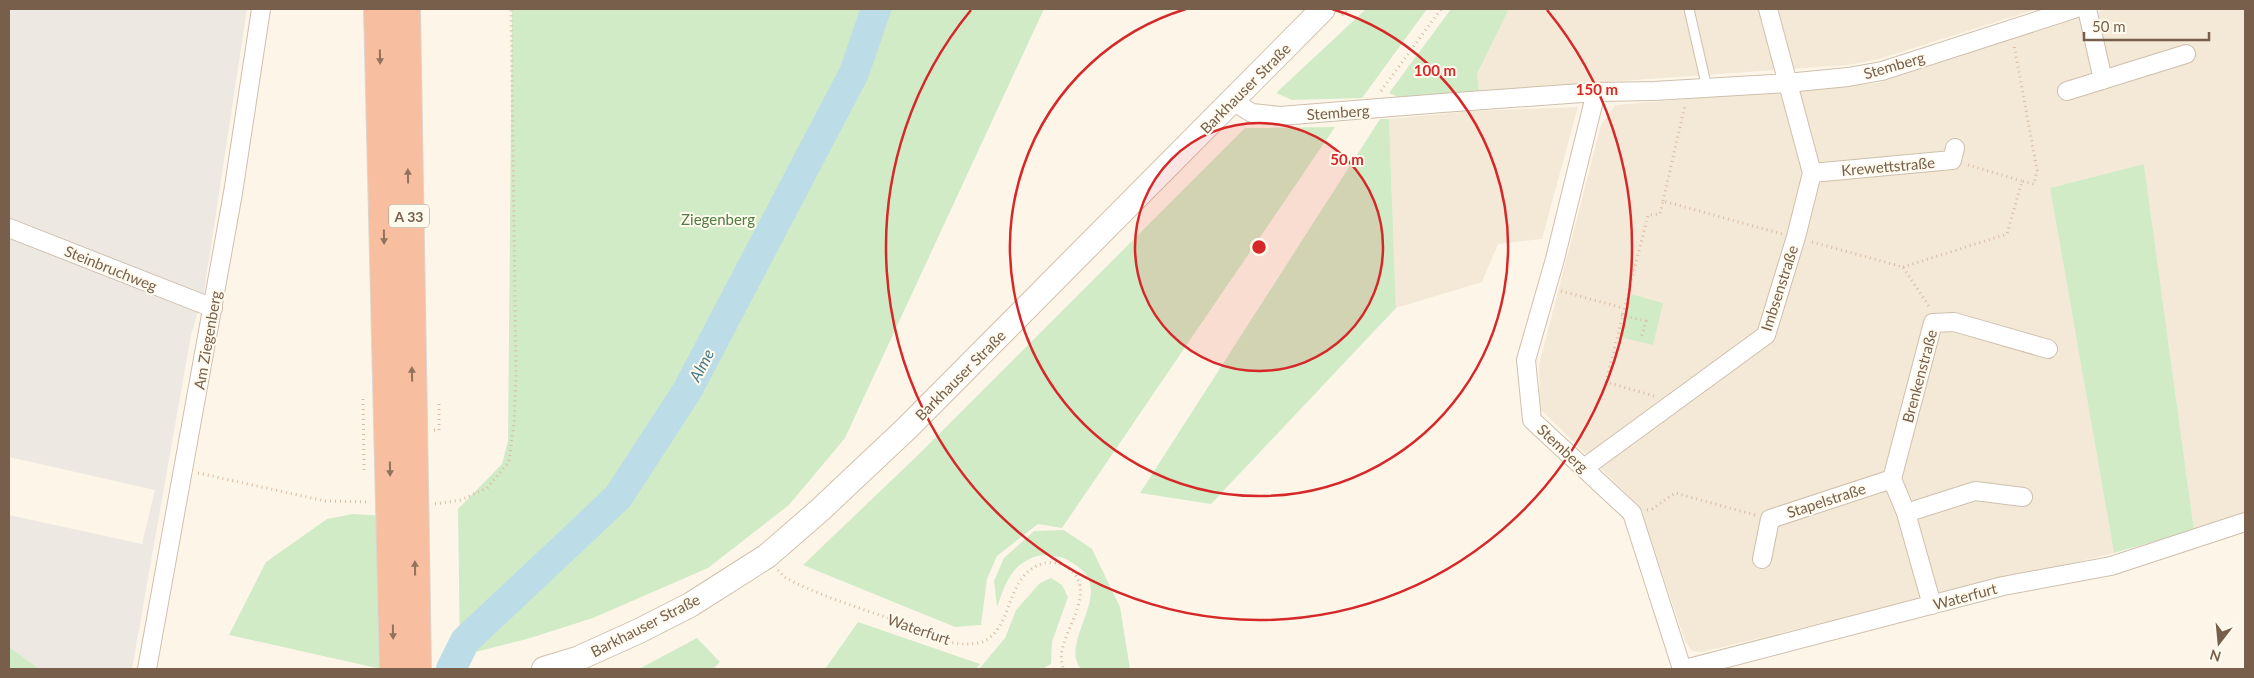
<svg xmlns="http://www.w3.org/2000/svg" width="2254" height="678" viewBox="0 0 2254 678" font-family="Lato,sans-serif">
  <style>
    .residential { fill: #f4e9d6 }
    .industrial { fill: #ede8e1 }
    .green { fill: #d1ebc6 }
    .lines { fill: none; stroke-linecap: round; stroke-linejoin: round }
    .river { stroke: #bcdde7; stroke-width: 30 }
    .lane-casing { stroke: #cfbfad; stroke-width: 11 }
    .street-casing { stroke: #cfbfad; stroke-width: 20 }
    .secondary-casing { stroke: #d2c0ab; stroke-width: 26 }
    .highway-casing { stroke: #dcd5d0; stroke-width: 30 }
    .path { stroke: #d8bca2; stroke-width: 3; stroke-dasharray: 1 4; stroke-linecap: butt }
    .lane { stroke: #fff; stroke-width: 9 }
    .street { stroke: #fff; stroke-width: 18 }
    .secondary { stroke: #fff; stroke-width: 24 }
    .highway { stroke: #f7be9f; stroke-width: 28 }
    .highway-bridge-casing { stroke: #dcd5d0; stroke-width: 30; stroke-linecap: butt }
    .highway-bridge { stroke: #f7be9f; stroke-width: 28 }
    .oneway { fill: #91725c }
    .ring { fill: none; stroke: #d62828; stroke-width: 2.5 }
    .labels { text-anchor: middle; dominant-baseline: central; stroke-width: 4; stroke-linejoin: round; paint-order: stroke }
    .shield { fill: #fffaee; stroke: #a08e7c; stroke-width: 1 }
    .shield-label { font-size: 14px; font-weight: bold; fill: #775f4b }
    .street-label { font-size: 15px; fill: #775f4b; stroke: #fffaee }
    .park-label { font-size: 15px; fill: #4f7d42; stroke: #fffaee }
    .water-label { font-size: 16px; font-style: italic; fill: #45798b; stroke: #fffaee }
    .centre { fill: #d62828; stroke: #fffaee; stroke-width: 2.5 }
    .ring-label { font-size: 15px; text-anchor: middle; font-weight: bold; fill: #d62828; stroke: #fffaee; stroke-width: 4; stroke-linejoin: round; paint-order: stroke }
  </style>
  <rect width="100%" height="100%" fill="#fdf6e8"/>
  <!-- residential -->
  <path class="residential" d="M1507,9H2037L1879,59L1848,65L1479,91L1477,74L1507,13Z
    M2107,9H2245V512L2194,530L2144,164L2050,188L2114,553L1702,652L1692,651L1685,641L1640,507L1540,409L1539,365L1601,125L1615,105L1878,83Z
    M1578,107L1542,239L1498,244L1482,282L1396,308L1389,119L1472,111Z"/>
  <!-- industrial -->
  <path class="industrial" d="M9,9H247L204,292L191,335L132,669H30L9,653V515L142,544L155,490L9,457Z"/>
  <!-- green -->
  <path class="green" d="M512,9H1044L845,438L789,505L708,568L593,618L527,639L460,656L458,509L502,464L508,441Z
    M1366,9H1427L1362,98L1292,100L1276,93Z
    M1451,9H1507V13L1477,74L1479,91L1400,98L1389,93Z
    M1380,119H1389L1396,308L1211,504L1140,493Z
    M1335,127L1062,528L1038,524L997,556L987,579L981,625L955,627L803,565L918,455L1245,128Z
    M2144,164L2194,530L2114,553L2050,188Z
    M1631,294L1663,303L1653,345L1620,337Z
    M353,514L424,518L381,669L229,635L266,562L327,519Z
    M1064,530L1092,549L1120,607L1130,669H1081C1058,642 1116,592 1077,566C1071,562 1066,558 1060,557C1043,555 1039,553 1024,562C1008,572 1003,591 997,607L994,581L1004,558L1034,531Z
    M1051,578L1062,585L1068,597L1052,642L1051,664L1042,669H979L1005,638L1016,610L1040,583Z
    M858,622L980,664L976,669H825Z
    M697,638L720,662L713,669H639Z
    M9,647L39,669H9Z"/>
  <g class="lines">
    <!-- river -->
    <path class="river" d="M451,669L465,641L618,497L687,391L854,73L876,9"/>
    <!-- lane casing -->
    <g class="lane-casing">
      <path id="lane" d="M1689,9L1707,88"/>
    </g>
    <!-- street casing -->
    <g class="street-casing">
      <path id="street" d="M2087,9L2103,80
        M2067,91L2186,54
        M1596,92L1555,259L1526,360L1532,420L1632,513L1682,669
        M1232,101L1252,113L1280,116L1442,103L1596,92L1654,91L1787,83L1848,77L1882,71L2074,9
        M1812,173L1952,160L1955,148
        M9,228L213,308
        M1584,468L1766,335L1796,237L1812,173L1768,9
        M1906,513L1975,491L2023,497
        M1762,559L1770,519L1892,479
        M1932,605L1906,513L1892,479L1933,323L1954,322L2048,349
        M147,669L233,193L261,9
        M1685,669L2003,586L2111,566L2245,522"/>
    </g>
    <!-- secondary casing -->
    <g class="secondary-casing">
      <path id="secondary" d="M544,669L577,659L639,631L690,605L767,556L820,510L907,428L1323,9"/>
    </g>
    <!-- highway casing -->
    <g class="highway-casing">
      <path id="highway" d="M378,9L388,421
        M406,9L413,422"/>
    </g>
    <!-- path -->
    <path class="path" d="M1342,15L1349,9
      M1381,91L1441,9
      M1968,165L2022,181
      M1663,201L1685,105
      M1812,242L1903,267L1930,308
      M1903,267L2007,234L2022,181L2034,184L2037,170L2014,45
      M1561,291L1623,308
      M1621,315L1646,321L1641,339
      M1654,396L1606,382L1648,215L1660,214L1663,201L1782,234
      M434,430H439V402
      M364,470L363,398H366
      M198,473L325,501L369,502
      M435,504L461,500L487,488L509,462L514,423L516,374L511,9
      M1647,510L1652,509L1675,493L1755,515
      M778,570C781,573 783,576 786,578C819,596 861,608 896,621C917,630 944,645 968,644C973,644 982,643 986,640C1015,623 1005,573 1045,563C1051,562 1062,563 1067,567C1105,594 1049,640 1064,669"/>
    <!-- lane -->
    <use href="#lane" class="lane"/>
    <!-- street -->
    <use href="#street" class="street"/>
    <!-- secondary -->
    <use href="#secondary" class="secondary"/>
    <!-- highway -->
    <use href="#highway" class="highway"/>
    <!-- highway-bridge casing -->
    <g class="highway-bridge-casing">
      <path id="highway-bridge" d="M388,421L394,669
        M413,422L417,669"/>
    </g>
    <!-- highway-bridge -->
    <use href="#highway-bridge" class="highway-bridge"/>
  </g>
  <!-- one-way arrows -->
  <defs><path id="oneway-solid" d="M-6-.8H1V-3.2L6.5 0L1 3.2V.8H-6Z" transform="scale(1.25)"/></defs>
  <g class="oneway">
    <use href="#oneway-solid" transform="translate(380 57) rotate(89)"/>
    <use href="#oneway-solid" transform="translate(408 176) rotate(-91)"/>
    <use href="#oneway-solid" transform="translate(384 237) rotate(89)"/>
    <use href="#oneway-solid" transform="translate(412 374) rotate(-91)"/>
    <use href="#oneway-solid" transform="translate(390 469) rotate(89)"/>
    <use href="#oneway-solid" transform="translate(415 568) rotate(-91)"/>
    <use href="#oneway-solid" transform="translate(393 632) rotate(89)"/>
  </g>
  <!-- distance rings -->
  <circle cx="1259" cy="247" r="124" fill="#d62828" fill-opacity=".12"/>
  <g class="ring">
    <circle cx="1259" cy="247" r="124"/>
    <path d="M1332 9A249 249 0 1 1 1186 9"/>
    <path d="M1547 10A373 373 0 1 1 971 10"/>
  </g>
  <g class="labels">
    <!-- shield labels -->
    <rect class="shield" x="389" y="204.5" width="40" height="23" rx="4"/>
    <g class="shield-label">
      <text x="409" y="216">A 33</text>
    </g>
    <!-- street labels -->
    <g class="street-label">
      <text transform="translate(1894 65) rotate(-16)">Stemberg</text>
      <text transform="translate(1245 88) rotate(-45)">Barkhauser Straße</text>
      <text transform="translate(1338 112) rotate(-4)">Stemberg</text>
      <text transform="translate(1888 166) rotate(-5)">Krewettstraße</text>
      <text transform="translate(111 268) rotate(22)">Steinbruchweg</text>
      <text transform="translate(1779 288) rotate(-72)">Imbsenstraße</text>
      <text transform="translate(207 340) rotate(-80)">Am Ziegenberg</text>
      <text transform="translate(960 375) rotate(-45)">Barkhauser Straße</text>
      <text transform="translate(1919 376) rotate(-75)">Brenkenstraße</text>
      <text transform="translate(1563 448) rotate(43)">Stemberg</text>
      <text transform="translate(1826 500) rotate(-18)">Stapelstraße</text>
      <text transform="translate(1965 596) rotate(-15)">Waterfurt</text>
      <text transform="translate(645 625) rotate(-27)">Barkhauser Straße</text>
      <text transform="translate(919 629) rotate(19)">Waterfurt</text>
    </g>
    <!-- park labels -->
    <g class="park-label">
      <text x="718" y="219">Ziegenberg</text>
    </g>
    <!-- water labels -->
    <g class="water-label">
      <text transform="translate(701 365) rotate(-62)">Alme</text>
    </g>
  </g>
  <circle cx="1259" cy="247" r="8" class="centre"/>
  <g class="ring-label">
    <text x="1435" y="76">100 m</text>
    <text x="1597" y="95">150 m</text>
    <text x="1347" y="165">50 m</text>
  </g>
  <!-- border -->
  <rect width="2254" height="678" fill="none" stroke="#775f4b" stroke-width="20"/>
  <!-- north arrow -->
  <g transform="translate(2219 643) rotate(196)" stroke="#fffaee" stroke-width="4" paint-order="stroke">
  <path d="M0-4L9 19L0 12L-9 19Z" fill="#775f4b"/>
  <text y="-8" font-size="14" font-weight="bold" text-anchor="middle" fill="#775f4b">N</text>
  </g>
  <!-- scale -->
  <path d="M2084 32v8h125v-8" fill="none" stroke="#775f4b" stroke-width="2.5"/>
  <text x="2092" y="32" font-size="15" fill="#775f4b" stroke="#fffaee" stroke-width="4" paint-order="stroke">50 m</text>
</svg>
